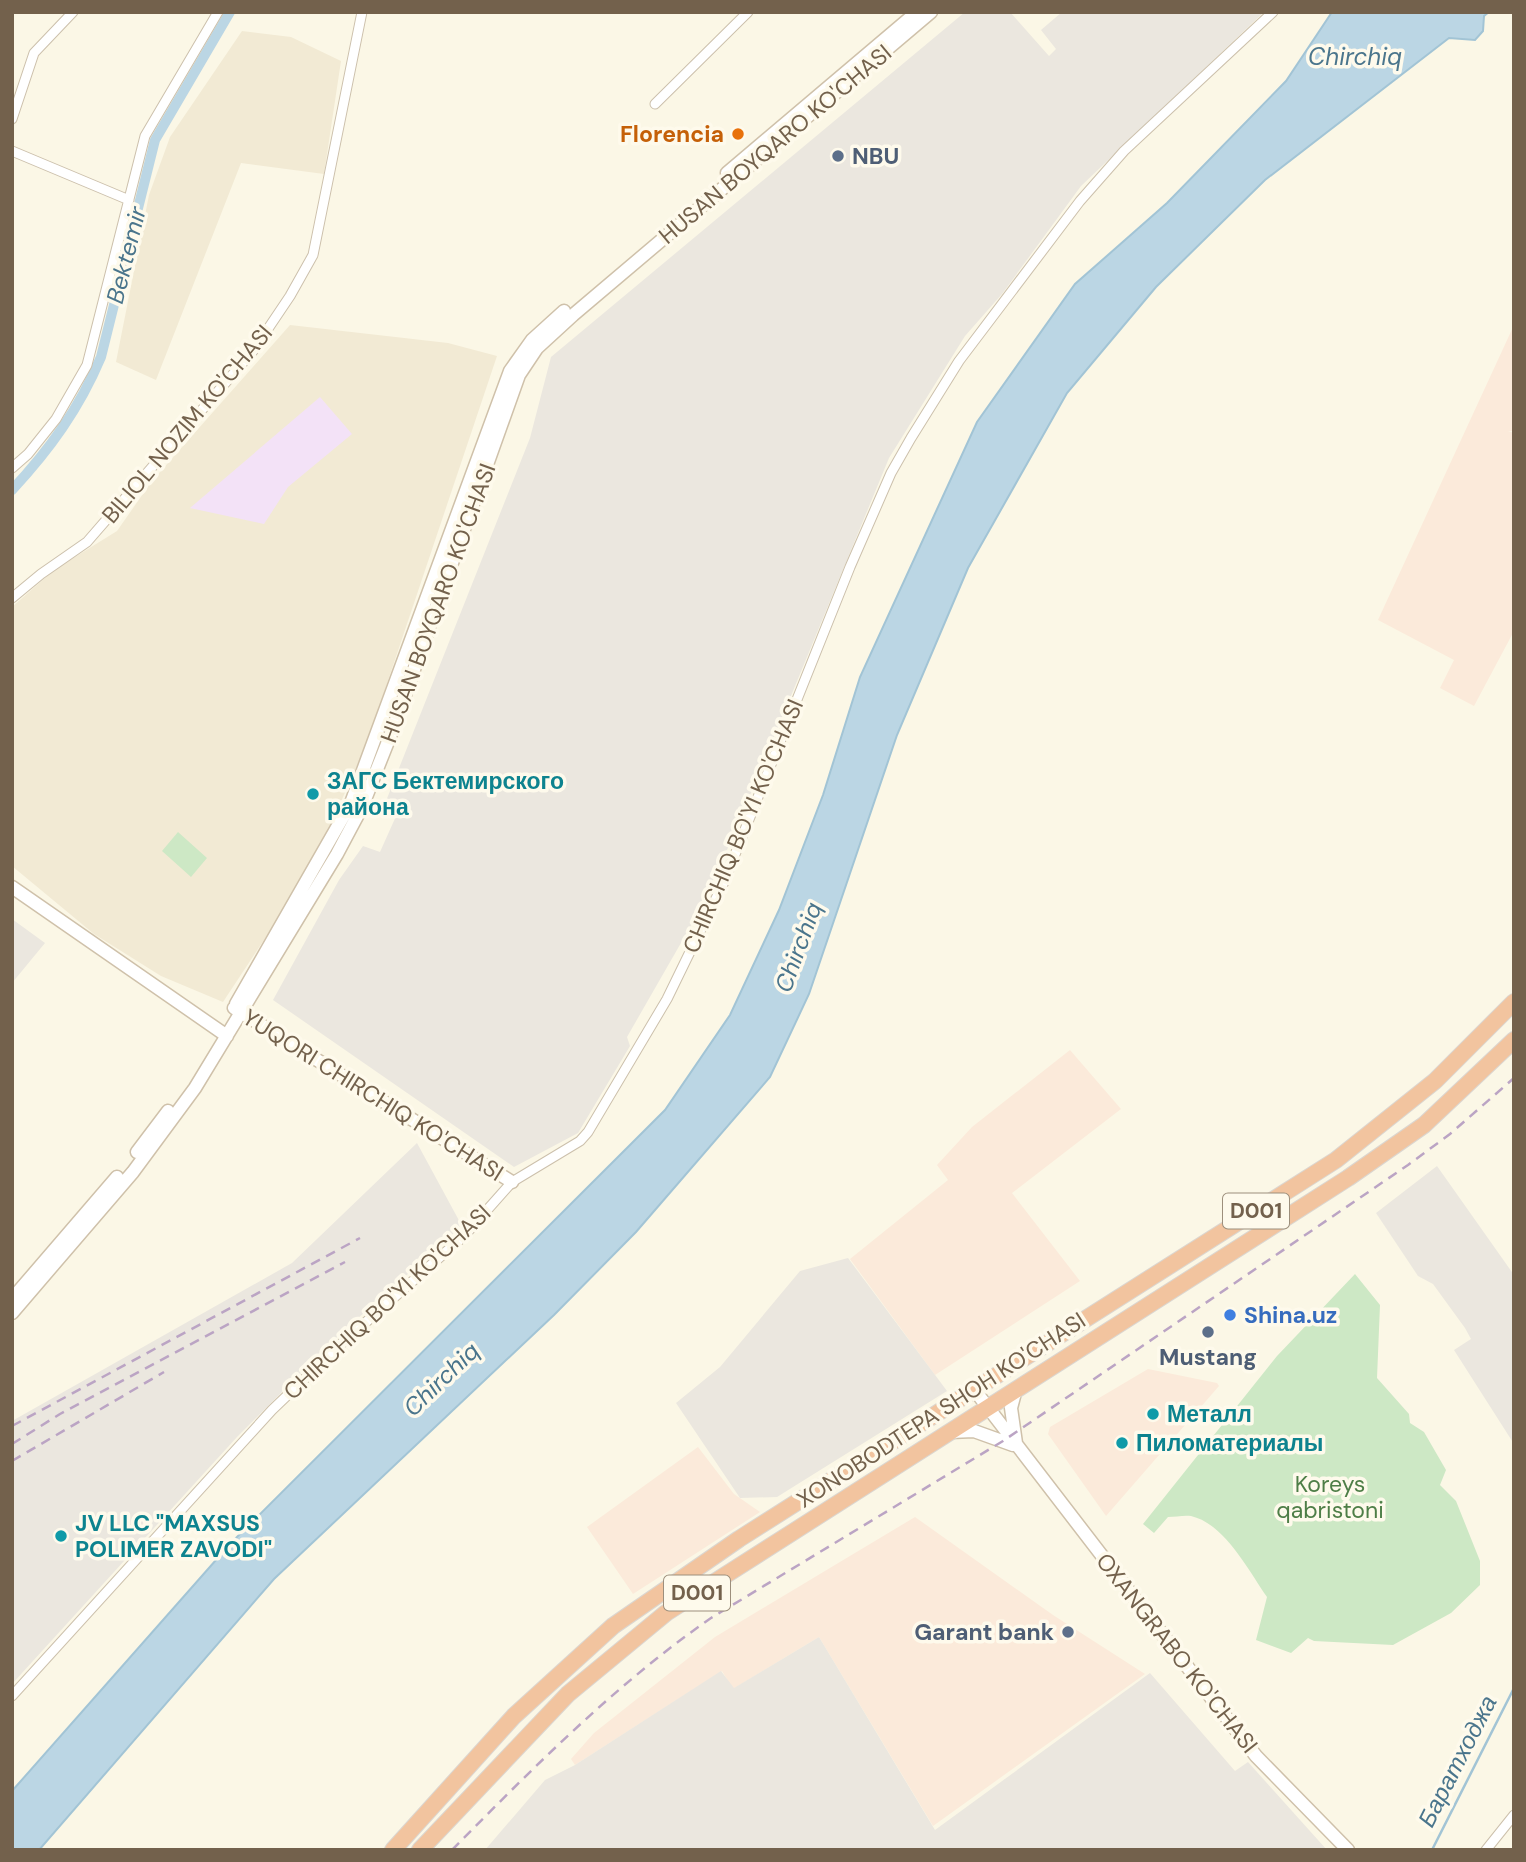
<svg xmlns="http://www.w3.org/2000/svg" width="1526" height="1862" viewBox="0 0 1526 1862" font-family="'DM Sans',sans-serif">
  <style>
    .residential { fill: #f2ead4 }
    .commercial { fill: #fbeada }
    .industrial { fill: #ebe7df }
    .education { fill: #f3e2f7 }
    .green { fill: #cde8c5 }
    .water { fill: #bbd6e4; stroke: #a2c4d5; stroke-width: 2 }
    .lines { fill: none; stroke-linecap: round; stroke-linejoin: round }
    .stream { stroke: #a2c4d5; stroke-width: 2.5 }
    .canal { stroke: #bbd6e4; stroke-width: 10 }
    .street-casing { stroke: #ccc0ac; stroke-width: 11 }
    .secondary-casing { stroke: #cfc1aa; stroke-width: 15 }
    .highway-casing { stroke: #dbd6d0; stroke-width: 18 }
    .street { stroke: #fff; stroke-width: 9 }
    .secondary { stroke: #fff; stroke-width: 12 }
    .highway { stroke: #f2c49f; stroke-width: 16 }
    .rail { stroke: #bba4c4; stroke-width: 2.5; stroke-dasharray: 10 7; stroke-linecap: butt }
    .food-dot { fill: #e8710a; stroke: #fefaec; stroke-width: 2.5 }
    .service-dot { fill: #5c6f8a; stroke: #fefaec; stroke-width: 2.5 }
    .culture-dot { fill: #0f9aa8; stroke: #fefaec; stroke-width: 2.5 }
    .shop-dot { fill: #3f7fe0; stroke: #fefaec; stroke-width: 2.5 }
    .labels { text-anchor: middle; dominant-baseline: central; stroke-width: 7; stroke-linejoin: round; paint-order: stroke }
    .shield { fill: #fefaec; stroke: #9d8f7c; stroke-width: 2 }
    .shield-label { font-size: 21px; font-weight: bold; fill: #73614c }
    .food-label { font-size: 23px; font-weight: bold; fill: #c56008; stroke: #fefaec; text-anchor: end }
    .street-label { font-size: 23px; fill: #73614c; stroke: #fefaec }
    .service-label { font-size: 23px; font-weight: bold; fill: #4e5e75; stroke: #fefaec; text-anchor: start }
    .culture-label { font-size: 23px; font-weight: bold; fill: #0d838f; stroke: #fefaec; text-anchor: start }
    .shop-label { font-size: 23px; font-weight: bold; fill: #366cbe; stroke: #fefaec; text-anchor: start }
    .park-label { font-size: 23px; fill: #4e7e47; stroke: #fefaec }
    .water-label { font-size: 24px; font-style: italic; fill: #4a758c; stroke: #fefaec }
  </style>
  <rect width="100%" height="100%" fill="#fbf7e6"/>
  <!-- residential -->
  <path class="residential" d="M242,31L291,37L341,61L324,174L241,163L156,380L116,362L149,195L170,137Z
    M290,325L448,343L497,356L367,743L312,867L223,1002L161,976L94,934L12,866V607L54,570L117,531L152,481Z"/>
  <!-- commercial -->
  <path class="commercial" d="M1514,325V431H1508L1514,433V631L1474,706L1440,688L1454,660L1378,620Z
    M1070,1050L1121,1109L1012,1193L1080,1281L935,1375L850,1259L948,1180L937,1165L972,1127Z
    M1148,1369L1217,1383L1219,1386L1106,1516L1048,1434L1050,1427Z
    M698,1447L734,1494L760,1512L633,1594L587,1527Z
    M915,1517L1053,1615L1145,1674L933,1826L819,1637L733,1689L722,1671L575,1765L571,1759L594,1733L715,1637Z"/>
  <!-- industrial -->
  <path class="industrial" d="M965,12H1010L1049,56L1056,49L1041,30L1062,12H1264L1081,186L1002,294L965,336L889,458L732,839L697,915L627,1037L630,1046L578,1133L514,1167L273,1000L339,880L363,846L380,852L397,814L386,801L530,438L551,357Z
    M12,919L45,943L12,983Z
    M417,1143L462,1226L339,1335L237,1437L12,1684V1421L292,1263Z
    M1437,1166L1514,1275V1444L1454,1350L1471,1339L1465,1328L1433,1284L1418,1276L1376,1213Z
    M848,1258L947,1391L777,1497L740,1498L676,1403L720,1367L800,1271Z
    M819,1637L935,1830L1150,1673L1235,1771L1248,1762L1327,1850H485L545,1780L575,1765L721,1671L734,1688Z"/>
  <!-- education -->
  <path class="education" d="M320,397L352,434L288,487L264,524L190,508Z"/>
  <!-- green -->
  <path class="green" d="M178,832L207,858L191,877L162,851Z
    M1355,1274L1380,1305L1377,1378L1409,1414L1410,1423L1424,1432L1446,1470L1440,1485L1456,1501L1480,1561V1585L1451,1613L1393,1645L1314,1641L1308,1638L1291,1653L1256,1640L1267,1597C1248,1570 1225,1524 1191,1516C1184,1515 1175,1517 1168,1517L1154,1533L1143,1524L1277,1356Z"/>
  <!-- water -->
  <path class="water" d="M1332,12H1489L1484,16L1483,31L1475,40L1449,38L1265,180L1156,287L1067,393L968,568L897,735L809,994L770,1077L636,1232L554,1315L274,1579L39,1850H12V1791L231,1543L665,1110L730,1015L779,910L823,795L860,677L977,422L1075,284L1167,203L1286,81Z"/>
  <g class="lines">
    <!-- stream -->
    <path class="stream" d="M1432,1850L1514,1688"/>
    <!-- canal -->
    <path class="canal" d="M12,490C50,449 79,409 101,357L155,140L230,12"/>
    <!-- street casing -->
    <g class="street-casing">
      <path id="street" d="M655,104L748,12
        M12,119L34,53L73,12
        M12,151L129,200
        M12,468L28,454L56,419L87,365L145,136L218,12
        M12,598L41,574L87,542L253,351L290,296L313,255L362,12
        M12,1696L272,1410L341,1344L464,1236L512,1182L580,1141L588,1132L667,999L724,882L850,567L891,473L911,438L959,361L1080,201L1124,151L1273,12
        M1486,1850L1514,1815"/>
    </g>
    <!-- secondary casing -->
    <g class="secondary-casing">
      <path id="secondary" d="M727,173L917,12
        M12,887L227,1036
        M236,1004L351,803L510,371L532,340L564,311
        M234,1008L512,1182
        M137,1152L168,1111
        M12,1299L117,1177
        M12,1313L133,1172L195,1088L337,854L362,807L391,734L519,375L537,348L573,315L931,12
        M973,1388L1256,1756L1348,1850
        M950,1432L974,1431L1013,1445
        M1016,1443L1011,1408L1016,1389"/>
    </g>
    <!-- highway casing -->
    <g class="highway-casing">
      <path id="highway" d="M393,1850L514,1716L613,1626L739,1539L1336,1160L1435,1081L1514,1002
        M420,1850L568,1694L666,1613L1348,1178L1424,1125L1514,1040"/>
    </g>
    <!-- street -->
    <use href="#street" class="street"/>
    <!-- secondary -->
    <use href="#secondary" class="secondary"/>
    <!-- highway -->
    <use href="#highway" class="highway"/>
    <!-- rail -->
    <path class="rail" d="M12,1426L360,1238
      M12,1444L60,1414L345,1262
      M12,1461L164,1372
      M452,1850C533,1768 616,1684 711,1618L1003,1441L1408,1165L1450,1134L1514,1078"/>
  </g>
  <!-- markers -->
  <circle class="food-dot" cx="738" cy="134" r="7"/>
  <g class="service-dot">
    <circle cx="838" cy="156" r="7"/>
    <circle cx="1208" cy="1332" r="7"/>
    <circle cx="1068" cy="1632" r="7"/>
  </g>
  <g class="culture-dot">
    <circle cx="313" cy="794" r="7"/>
    <circle cx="1153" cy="1414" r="7"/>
    <circle cx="1122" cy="1443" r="7"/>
    <circle cx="61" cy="1536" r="7"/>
  </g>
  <circle class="shop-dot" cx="1230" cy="1315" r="7"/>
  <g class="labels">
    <!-- shield labels -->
    <g class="shield">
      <rect x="1223" y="1193.5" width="66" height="35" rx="5"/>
      <rect x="664" y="1575.5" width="66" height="35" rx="5"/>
    </g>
    <g class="shield-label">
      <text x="1256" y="1211">D001</text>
      <text x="697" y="1593">D001</text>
    </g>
    <!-- food labels -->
    <g class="food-label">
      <text x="724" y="134">Florencia</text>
    </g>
    <!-- street labels -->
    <g class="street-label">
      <text transform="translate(775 144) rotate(-40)">HUSAN BOYQARO KO'CHASI</text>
      <text transform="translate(187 424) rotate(-50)">BILIOL NOZIM KO'CHASI</text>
      <text transform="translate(438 603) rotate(-70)">HUSAN BOYQARO KO'CHASI</text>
      <text transform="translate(743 826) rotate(-67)">CHIRCHIQ BO'YI KO'CHASI</text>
      <text transform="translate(373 1095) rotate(32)">YUQORI CHIRCHIQ KO'CHASI</text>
      <text transform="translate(387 1302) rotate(-43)">CHIRCHIQ BO'YI KO'CHASI</text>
      <text transform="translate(941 1410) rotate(-33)">XONOBODTEPA SHOH KO'CHASI</text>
      <text transform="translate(1177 1653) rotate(52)">OXANGRABO KO'CHASI</text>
    </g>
    <!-- service labels -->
    <g class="service-label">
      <text x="852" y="156">NBU</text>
      <text x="1208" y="1357" text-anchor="middle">Mustang</text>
      <text x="1054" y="1632" text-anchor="end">Garant bank</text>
    </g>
    <!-- culture labels -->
    <g class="culture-label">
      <text x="327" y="781">ЗАГС Бектемирского<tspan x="327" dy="26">района</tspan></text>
      <text x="1167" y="1414">Металл</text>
      <text x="1136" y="1443">Пиломатериалы</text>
      <text x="75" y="1523">JV LLC "MAXSUS<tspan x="75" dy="26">POLIMER ZAVODI"</tspan></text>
    </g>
    <!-- shop labels -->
    <g class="shop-label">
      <text x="1244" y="1315">Shina.uz</text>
    </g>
    <!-- park labels -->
    <g class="park-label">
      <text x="1330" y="1484">Koreys<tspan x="1330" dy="26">qabristoni</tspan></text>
    </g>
    <!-- water labels -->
    <g class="water-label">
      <text x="1355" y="56">Chirchiq</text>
      <text transform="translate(126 255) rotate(-76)">Bektemir</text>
      <text transform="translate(798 947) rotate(-70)">Chirchiq</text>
      <text transform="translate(441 1379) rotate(-44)">Chirchiq</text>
      <text transform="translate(1457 1761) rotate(-63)">Баратходжа</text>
    </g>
  </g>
  <!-- border -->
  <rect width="1526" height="1862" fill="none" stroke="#73614c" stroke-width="28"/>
</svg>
